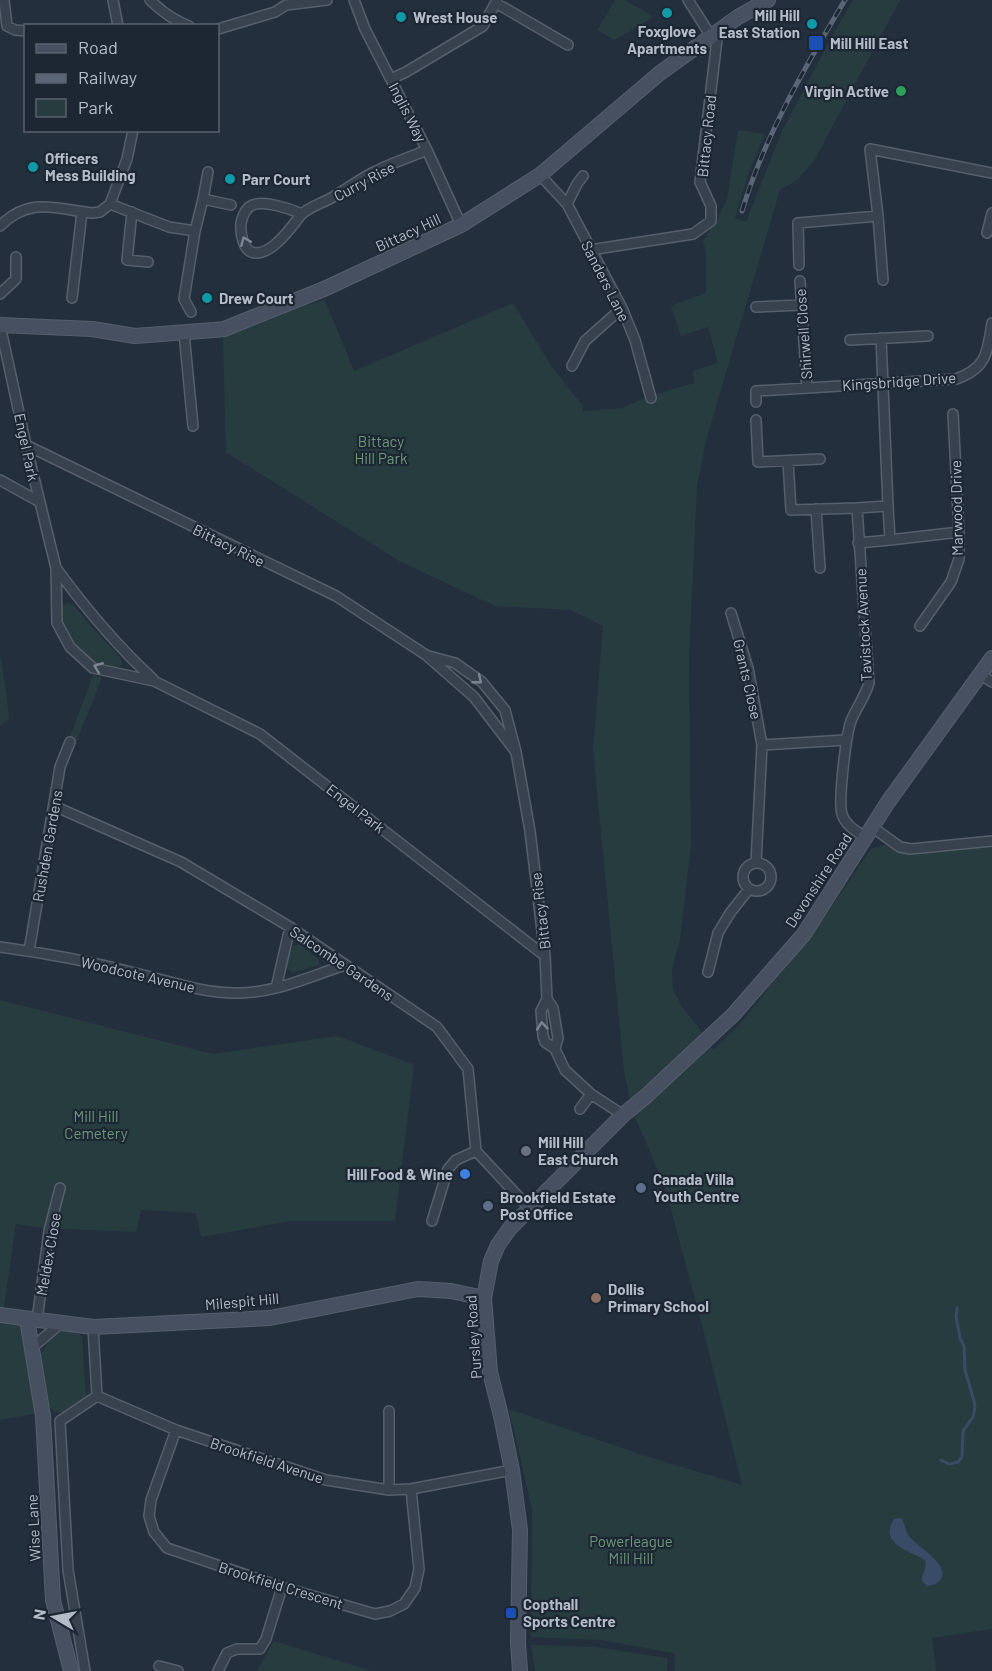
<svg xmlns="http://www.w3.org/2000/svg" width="992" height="1671" viewBox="0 0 992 1671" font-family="Barlow,sans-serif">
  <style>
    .green { fill: #263c3f }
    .water { fill: #394c67 }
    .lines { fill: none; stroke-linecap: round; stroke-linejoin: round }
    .stream { stroke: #394c67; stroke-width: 3 }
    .street-casing { stroke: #565f6c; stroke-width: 12 }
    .secondary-casing { stroke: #565f6c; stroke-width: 16 }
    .street { stroke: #38414e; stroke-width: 9 }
    .secondary { stroke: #465061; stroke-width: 14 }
    .rail-casing { stroke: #5a6575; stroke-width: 5 }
    .rail { stroke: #1d2633; stroke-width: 3; stroke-dasharray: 9; stroke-linecap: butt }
    .oneway { stroke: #7c8592 }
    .culture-dot { fill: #0f9aa8; stroke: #1d2633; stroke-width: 2 }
    .transit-dot { fill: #1a4fb4; stroke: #1d2633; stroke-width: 2 }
    .leisure-dot { fill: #2e9e5b; stroke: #1d2633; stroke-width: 2 }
    .worship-dot { fill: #6b7280; stroke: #1d2633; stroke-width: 2 }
    .shop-dot { fill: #3f7fe0; stroke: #1d2633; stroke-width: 2 }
    .service-dot { fill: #5c6f8a; stroke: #1d2633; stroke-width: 2 }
    .education-dot { fill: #8d6e63; stroke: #1d2633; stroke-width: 2 }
    .labels { text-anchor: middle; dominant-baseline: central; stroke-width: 4.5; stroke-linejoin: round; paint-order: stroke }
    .poi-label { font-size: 15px; font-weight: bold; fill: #b4bcc9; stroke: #1d2633; text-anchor: start }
    .street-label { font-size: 15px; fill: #b4bcc9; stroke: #1d2633 }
    .park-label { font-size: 15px; fill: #6b9a76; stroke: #1d2633 }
  </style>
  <rect width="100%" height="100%" fill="#242f3e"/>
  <!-- green -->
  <path class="green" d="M615,0H624L652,15L649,20L614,40L597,30Z
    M853,0H900L814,161L797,180L780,190L707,437L697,486L689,657L691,846L680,939L672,969L673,989L682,1007L697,1025L713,1050L740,1024L824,918L871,849L887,844L913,855L992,845V1629L932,1638L936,1671H675L674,1653L601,1640L531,1637L532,1510L509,1409L645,1456L742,1485L703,1329L665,1187L632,1110L624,1071L593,750L603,626L571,610L495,606L399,561L226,452L223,337L297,308L325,300L354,371L513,303L552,367L582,405L583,411L622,408L650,396L694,383L693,371L718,363L708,327L681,336L671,306L706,293V252L703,241L717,219L727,199L738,130L765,134L748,175L735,218L746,222L782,131L832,36Z
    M68,603L73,604L76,608L94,630L120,657L122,664C117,669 113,667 106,665C100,664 93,663 88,659C73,648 57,626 62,607Z
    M0,654L6,691L9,718L2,725H0Z
    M93,675L102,678L76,742L69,739Z
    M300,944L319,959V965L292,973L286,967L292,946Z
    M0,1000L213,1054L338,1036L414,1065L395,1221H291L201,1237L196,1213L141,1210L136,1232L44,1228L16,1224L3,1315L27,1319L43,1412L0,1420Z
    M75,1329L82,1337L86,1397L76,1409L61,1413L55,1412L49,1406L41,1361V1353L51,1339L63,1330Z
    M274,1641L372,1671H257Z
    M531,1645L596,1647L667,1658V1671H535Z"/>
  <!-- water -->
  <path class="water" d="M901,1518C905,1523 905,1530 908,1535C916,1546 947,1562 942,1577C941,1580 938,1582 936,1584L927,1586L922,1581C922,1573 927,1568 925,1560C910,1551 878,1544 894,1519Z"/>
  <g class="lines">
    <!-- stream -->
    <path class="stream" d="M941,1460L949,1464L958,1462L962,1457L963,1431L973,1417L975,1408L974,1401L965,1370L964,1346L960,1338L956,1317L957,1308"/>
    <!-- street casing -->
    <g class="street-casing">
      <path id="street" d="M4,0L7,26L15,30L26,31
        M113,0L118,26
        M150,0C162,12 173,20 189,26
        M354,0L365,29L427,150L461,225
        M688,0L711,36
        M496,3L568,45
        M218,29L275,12L286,5L327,0
        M391,79L406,72L483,26L497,0
        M208,172L203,199L231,205
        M540,175L567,204L622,308L635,340L651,398
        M110,204L127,159L133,130
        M567,204L577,184L583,176
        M132,212L127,260L148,262
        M302,214C291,209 260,198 249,207C245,211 242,218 241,223C240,233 243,253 256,253C274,253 291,227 301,215C308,207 323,203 333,197C347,189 361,178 376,171C392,163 410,157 427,150
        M0,226C30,196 56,209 92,213L100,212L110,204L169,227L195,231
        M987,233L992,213
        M590,250L693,234L711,221V206L700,182L718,31
        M799,265L798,223L878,216
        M883,280L878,216L870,149L992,173
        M800,281L807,388
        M0,294L16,279V257
        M72,298L82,212
        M756,307L801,305
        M191,312L184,299L195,231L203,199
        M0,325L26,445L56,568L57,623L70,647L93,668L154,681L260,734L545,956
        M184,333L193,426
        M881,338L888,506
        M850,340L928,336
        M572,366L585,341L622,308
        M756,402V391L956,379C987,368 987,353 992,323
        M756,420L758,462L820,459
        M26,445L336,596L426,655L474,697L516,752
        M788,461L791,510L857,508
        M0,480L38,501
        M816,509L820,568
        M890,540L959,532
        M858,543L890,540L888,506L857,508L869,683C865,697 856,708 851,721C846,735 838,801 842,814C845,825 856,831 865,837
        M56,568C86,609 116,645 153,679
        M731,613L748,668L762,745L756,863
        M920,626L951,582L959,559V532L953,414
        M429,656L455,663L482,682L505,710L516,752L530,831L545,956L547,999L553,1008L558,1038L555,1049
        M980,674L992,682
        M762,745L846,740
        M54,806L181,862L290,927L437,1027L468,1069L476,1151L530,1209
        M872,827L900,847L911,849L992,841
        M743 877a14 14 0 1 1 28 0a14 14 0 1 1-28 0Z
        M0,947C44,953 88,961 131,972C166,980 203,994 239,993C275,993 311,976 345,965
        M29,951L60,767L70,742
        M708,972L718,933L730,913L749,889
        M276,988L290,927
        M547,999L541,1011L543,1036L545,1042L555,1049L565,1070L591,1094L623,1115
        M580,1109L591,1094
        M432,1221L448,1169L456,1160L476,1151
        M37,1320L49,1231L60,1188
        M93,1327L97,1396L176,1430L326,1480L389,1490L411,1489L512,1470
        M33,1347L61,1323
        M389,1411V1490
        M176,1430L151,1500L149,1516L154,1532L167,1548L282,1587L375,1614L390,1611L404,1604L415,1588L419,1569L411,1489
        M159,1666L178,1671
        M85,1671L68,1570L60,1421L97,1396
        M218,1671L227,1653L237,1649H260L266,1639L282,1587"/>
    </g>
    <!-- secondary casing -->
    <g class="secondary-casing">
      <path id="secondary" d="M0,325L92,329L135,336L214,330L224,329L324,289L461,225L540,175L660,73L738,17L768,0
        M0,1315L93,1327L270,1318L418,1289L451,1291L484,1298
        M27,1319L43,1416L53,1600L71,1671
        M520,1671L518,1643L520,1530L512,1470L501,1416L490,1372L484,1298L491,1261L498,1245L510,1228L623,1115L645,1097L733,1015L804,934L888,802L992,658"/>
    </g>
    <!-- street -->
    <use href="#street" class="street"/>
    <!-- secondary -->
    <use href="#secondary" class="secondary"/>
    <!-- rail casing -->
    <g class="rail-casing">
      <path id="rail" d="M742,211C765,135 805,67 845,0"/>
    </g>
    <!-- rail -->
    <use href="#rail" class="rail"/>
  </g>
  <!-- one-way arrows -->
  <defs><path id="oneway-chevron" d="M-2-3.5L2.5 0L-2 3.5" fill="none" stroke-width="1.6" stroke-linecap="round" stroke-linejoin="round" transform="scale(1.5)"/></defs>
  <g class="oneway">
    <use href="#oneway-chevron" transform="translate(245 241) rotate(-113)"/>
    <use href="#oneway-chevron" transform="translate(98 667) rotate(-158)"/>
    <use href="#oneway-chevron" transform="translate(478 680) rotate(39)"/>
    <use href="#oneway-chevron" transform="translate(542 1026) rotate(-96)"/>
  </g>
  <!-- markers -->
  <g class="culture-dot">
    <circle cx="667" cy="13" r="6"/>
    <circle cx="401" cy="17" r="6"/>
    <circle cx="812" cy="24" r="6"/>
    <circle cx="33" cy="167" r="6"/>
    <circle cx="230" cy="179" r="6"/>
    <circle cx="207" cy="298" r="6"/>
  </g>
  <g class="transit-dot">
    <rect x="808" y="35" width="16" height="16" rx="3"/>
    <rect x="505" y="1607" width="12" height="12" rx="3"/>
  </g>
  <circle class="leisure-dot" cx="901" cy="91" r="6"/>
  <circle class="worship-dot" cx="526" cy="1151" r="6"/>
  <circle class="shop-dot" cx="465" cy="1174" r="6"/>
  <g class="service-dot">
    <circle cx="641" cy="1188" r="6"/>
    <circle cx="488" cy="1206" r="6"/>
  </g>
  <circle class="education-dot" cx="596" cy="1298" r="6"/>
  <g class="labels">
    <!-- poi labels -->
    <g class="poi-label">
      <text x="800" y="15" text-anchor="end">Mill Hill<tspan x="800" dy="17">East Station</tspan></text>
      <text x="413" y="17">Wrest House</text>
      <text x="667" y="31" text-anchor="middle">Foxglove<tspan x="667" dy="17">Apartments</tspan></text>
      <text x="830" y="43">Mill Hill East</text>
      <text x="889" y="91" text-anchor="end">Virgin Active</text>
      <text x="45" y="158">Officers<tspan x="45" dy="17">Mess Building</tspan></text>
      <text x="242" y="179">Parr Court</text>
      <text x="219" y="298">Drew Court</text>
      <text x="538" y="1142">Mill Hill<tspan x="538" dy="17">East Church</tspan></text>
      <text x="453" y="1174" text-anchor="end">Hill Food &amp; Wine</text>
      <text x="653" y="1179">Canada Villa<tspan x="653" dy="17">Youth Centre</tspan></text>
      <text x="500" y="1197">Brookfield Estate<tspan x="500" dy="17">Post Office</tspan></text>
      <text x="608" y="1289">Dollis<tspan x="608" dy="17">Primary School</tspan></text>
      <text x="523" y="1604">Copthall<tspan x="523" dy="17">Sports Centre</tspan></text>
    </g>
    <!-- street labels -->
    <g class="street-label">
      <text transform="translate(408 112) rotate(63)">Inglis Way</text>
      <text transform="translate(706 136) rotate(-84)">Bittacy Road</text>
      <text transform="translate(364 181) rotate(-28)">Curry Rise</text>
      <text transform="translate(408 232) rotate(-25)">Bittacy Hill</text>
      <text transform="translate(606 281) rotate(63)">Sanders Lane</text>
      <text transform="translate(803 334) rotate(-94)">Shirwell Close</text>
      <text transform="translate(899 381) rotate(-4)">Kingsbridge Drive</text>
      <text transform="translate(27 447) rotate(78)">Engel Park</text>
      <text transform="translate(956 508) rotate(-91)">Marwood Drive</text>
      <text transform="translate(229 545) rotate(26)">Bittacy Rise</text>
      <text transform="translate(863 625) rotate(-93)">Tavistock Avenue</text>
      <text transform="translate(748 679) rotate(77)">Grants Close</text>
      <text transform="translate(356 808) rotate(38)">Engel Park</text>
      <text transform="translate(47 846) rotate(-80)">Rushden Gardens</text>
      <text transform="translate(818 880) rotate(-57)">Devonshire Road</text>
      <text transform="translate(540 911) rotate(-97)">Bittacy Rise</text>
      <text transform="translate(342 963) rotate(34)">Salcombe Gardens</text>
      <text transform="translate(138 974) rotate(13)">Woodcote Avenue</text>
      <text transform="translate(48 1254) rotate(-80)">Meldex Close</text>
      <text transform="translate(242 1301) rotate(-5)">Milespit Hill</text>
      <text transform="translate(473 1337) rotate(-94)">Pursley Road</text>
      <text transform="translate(267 1460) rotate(18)">Brookfield Avenue</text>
      <text transform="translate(33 1528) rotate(-93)">Wise Lane</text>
      <text transform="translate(281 1585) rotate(17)">Brookfield Crescent</text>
    </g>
    <!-- park labels -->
    <g class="park-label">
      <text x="381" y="441">Bittacy<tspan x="381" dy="17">Hill Park</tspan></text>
      <text x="96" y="1116">Mill Hill<tspan x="96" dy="17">Cemetery</tspan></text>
      <text x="631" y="1541">Powerleague<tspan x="631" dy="17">Mill Hill</tspan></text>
    </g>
  </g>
  <!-- legend -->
  <rect x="24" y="24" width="195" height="108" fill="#1d2633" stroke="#59626f" stroke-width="1.5"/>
  <rect x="36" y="44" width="30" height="9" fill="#465061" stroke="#59626f" stroke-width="1.5"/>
  <text x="78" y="54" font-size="18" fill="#b4bcc9">Road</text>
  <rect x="36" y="74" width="30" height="9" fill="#5a6575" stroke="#59626f" stroke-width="1.5"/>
  <text x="78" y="84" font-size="18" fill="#b4bcc9">Railway</text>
  <rect x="36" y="99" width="30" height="18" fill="#263c3f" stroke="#59626f" stroke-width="1.5"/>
  <text x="78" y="114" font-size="18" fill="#b4bcc9">Park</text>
  <!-- north arrow -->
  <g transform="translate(54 1617) rotate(280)" stroke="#1d2633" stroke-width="4.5" paint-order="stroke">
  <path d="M0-4.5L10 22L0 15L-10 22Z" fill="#b4bcc9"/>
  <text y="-9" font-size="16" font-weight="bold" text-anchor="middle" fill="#b4bcc9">N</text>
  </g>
</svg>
